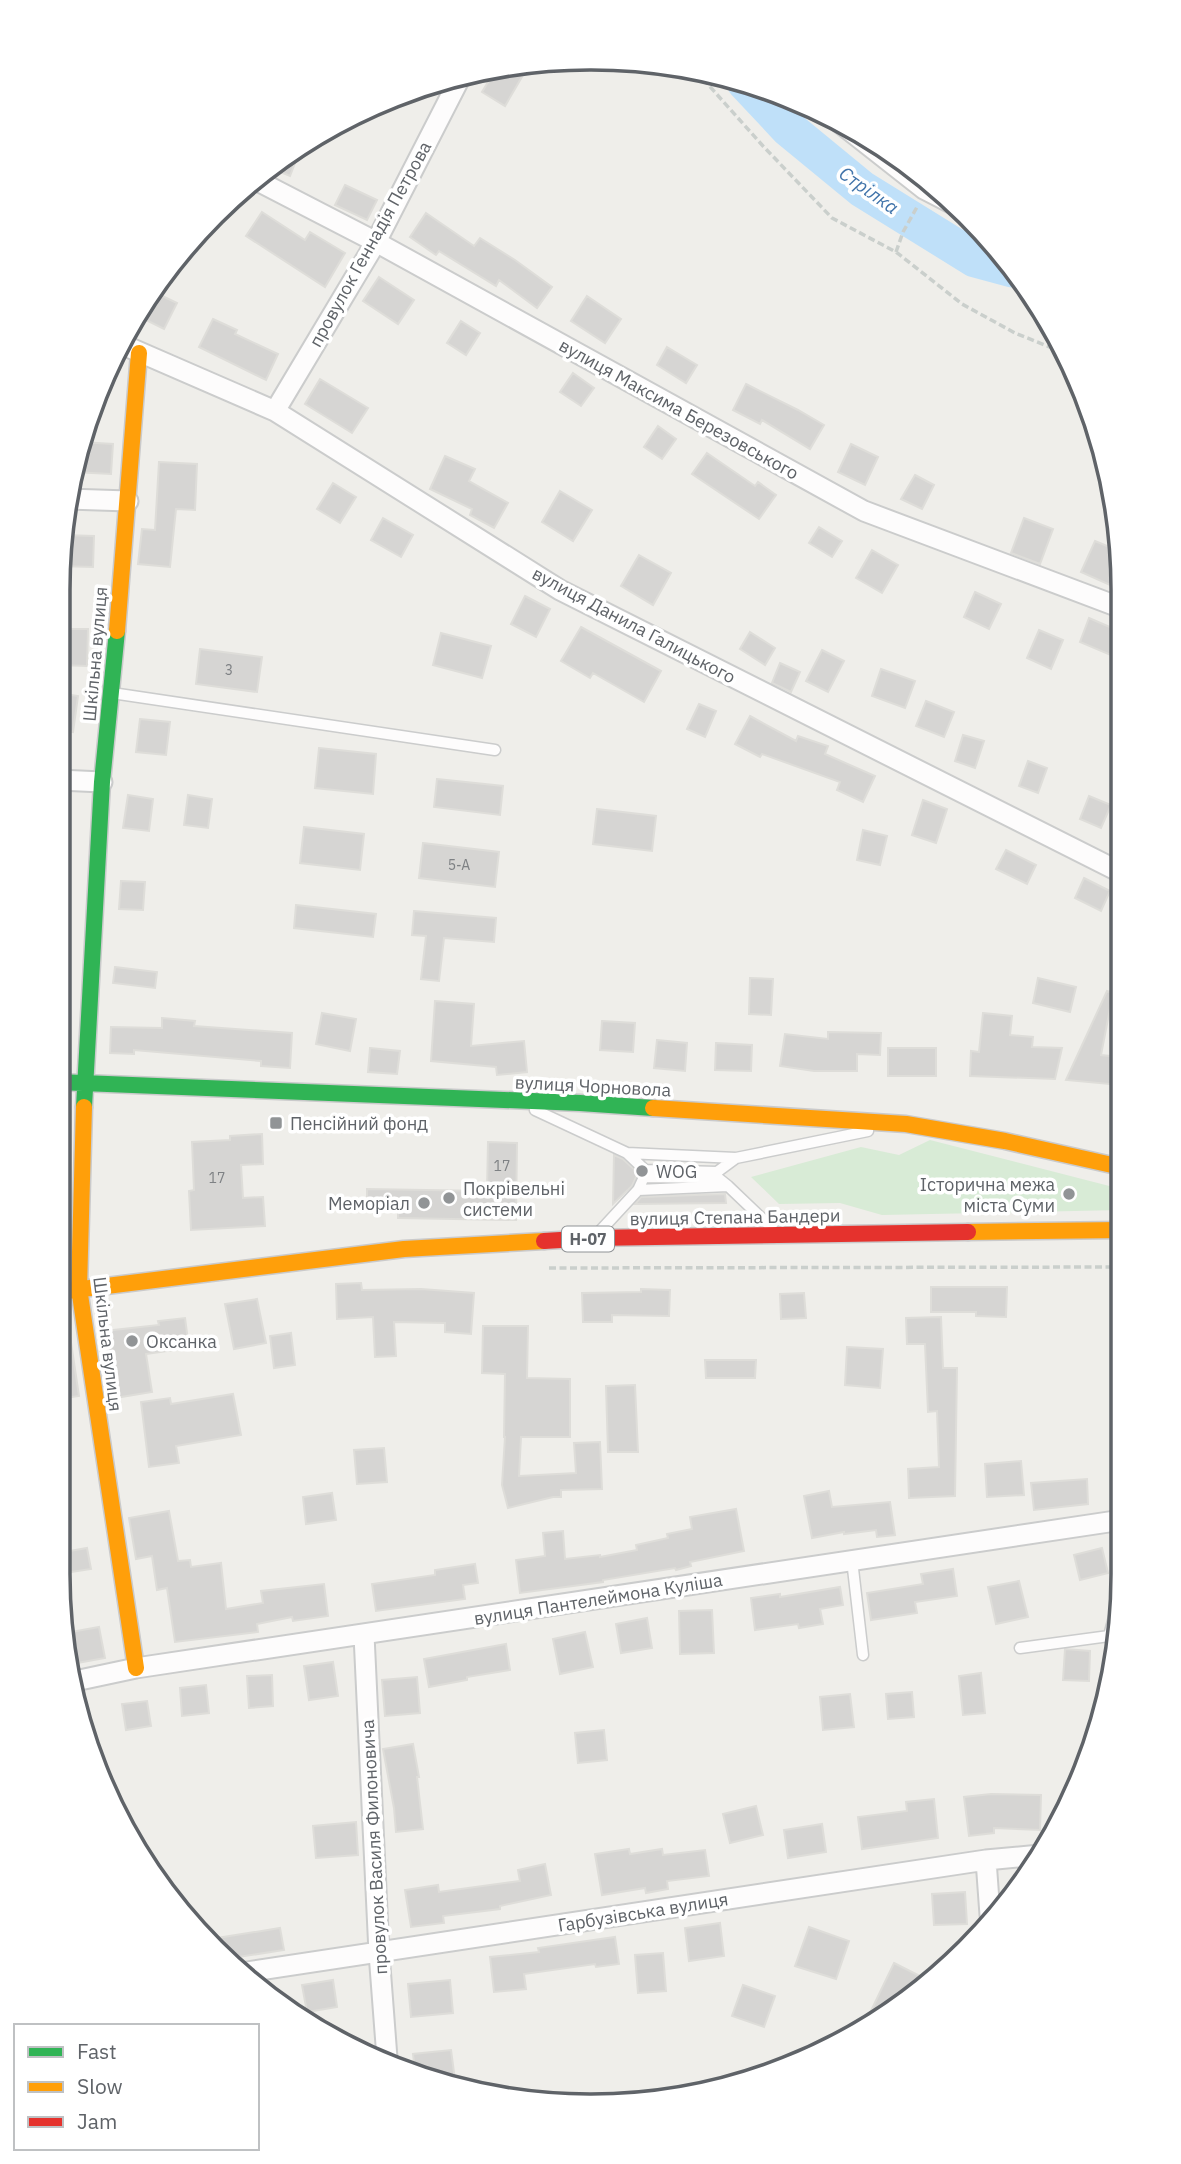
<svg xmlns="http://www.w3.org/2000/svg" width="1181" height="2164" viewBox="0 0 1181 2164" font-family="'IBM Plex Sans',sans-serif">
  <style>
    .green { fill: #d8ebd6 }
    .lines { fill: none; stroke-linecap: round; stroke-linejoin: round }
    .river { stroke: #bfe0f9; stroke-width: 37 }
    .building { fill: #d6d5d3; stroke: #deddd9; stroke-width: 2 }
    .lane-casing { stroke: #cbcccc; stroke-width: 13 }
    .street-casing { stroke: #cbcccc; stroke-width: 23 }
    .fast-casing { stroke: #cacacb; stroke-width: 19 }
    .slow-casing { stroke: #cacacb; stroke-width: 19 }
    .jam-casing { stroke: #cacacb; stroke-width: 19 }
    .path { stroke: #cacfcc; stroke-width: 3.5; stroke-dasharray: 7 3.5; stroke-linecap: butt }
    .lane { stroke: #fdfcfc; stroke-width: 10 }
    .street { stroke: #fdfcfc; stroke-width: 19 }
    .fast { stroke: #30b455; stroke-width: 16 }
    .slow { stroke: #ff9f0a; stroke-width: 16 }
    .jam { stroke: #e5322d; stroke-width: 16 }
    .poi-dot { fill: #919496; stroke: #fff; stroke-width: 2.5 }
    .labels { text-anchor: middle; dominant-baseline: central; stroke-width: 7; stroke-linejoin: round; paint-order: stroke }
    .number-label { font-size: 14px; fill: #7e8184 }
    .shield { fill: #fff; stroke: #8f9295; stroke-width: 2 }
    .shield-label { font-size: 16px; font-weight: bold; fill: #5f6368 }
    .street-label { font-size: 18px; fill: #5f6368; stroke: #fff }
    .poi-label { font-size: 18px; fill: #5f6368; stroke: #fff; text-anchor: start }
    .water-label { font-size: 19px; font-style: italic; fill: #4174aa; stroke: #fff }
    .rim { fill: none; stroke: #5f6368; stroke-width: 3.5 }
  </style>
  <rect width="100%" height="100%" fill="#efeeea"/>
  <!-- green -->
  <path class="green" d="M930,1140L1121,1189V1210L882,1215L840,1203L779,1204L751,1177L861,1147L899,1155Z"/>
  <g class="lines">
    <!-- river -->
    <path class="river" d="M745,82L789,129L862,189L975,259L1012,269"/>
  </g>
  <!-- building -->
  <path class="building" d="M509,67L523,75L505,106L482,92L496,69Z
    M302,145L290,176L268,167L281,158Z
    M345,185L377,200L367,220L335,205Z
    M262,212L305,240L310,232L345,253L325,287L246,236Z
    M426,213L474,246L480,238L515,260L552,287L537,308L499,280L496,286L439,251L436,255L410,237Z
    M379,277L414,300L398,324L363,301Z
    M156,293L177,303L164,329L144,319Z
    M587,296L621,319L605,343L571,321Z
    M213,319L237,330L235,334L278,354L266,380L199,347Z
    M461,321L480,333L466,355L447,343Z
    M667,347L697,365L686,383L657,365Z
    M573,373L594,388L581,406L560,392Z
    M320,379L368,408L352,433L305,404Z
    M746,384L798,410L824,425L810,449L762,420L760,424L733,410Z
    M658,426L676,439L662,459L644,447Z
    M80,442L113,444L111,474L73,472L76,452Z
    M851,444L878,457L865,485L838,472Z
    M707,453L755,486L758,482L776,495L759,519L692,474Z
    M445,456L475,469L469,481L508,503L494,528L470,515L472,509L430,489Z
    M159,462L197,464L195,510L176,509L170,567L138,564L142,529L155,530Z
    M915,475L934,485L922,509L901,499Z
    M333,483L356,497L340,523L317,509Z
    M560,491L592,510L573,541L542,522Z
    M383,518L413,535L401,557L371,540Z
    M1024,518L1053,529L1040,564L1011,553Z
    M819,527L842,541L832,557L809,543Z
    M62,535L94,536L93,567L59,566Z
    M1095,541L1119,551V589L1081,572Z
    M872,550L898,565L882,593L856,578Z
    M639,555L671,573L653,605L621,586Z
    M975,592L1001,604L989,629L964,617Z
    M525,596L550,609L536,637L511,624Z
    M1089,618L1119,631V640L1113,656L1080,642Z
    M581,627L661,671L644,702L593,673L590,678L561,661Z
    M59,629H88L87,666L59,665Z
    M1039,630L1063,640L1051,669L1027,658Z
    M750,632L775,648L765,665L740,649Z
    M441,633L491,646L482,678L433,665Z
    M200,649L262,657L257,692L196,684Z
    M822,650L844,661L828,692L806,681Z
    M780,663L800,672L791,692L772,683Z
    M881,669L915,681L905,708L872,696Z
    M59,693L78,696L73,732L59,730Z
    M926,701L954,712L944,737L916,726Z
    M699,704L716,711L705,737L687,729Z
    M750,716L796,741L798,736L828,746L825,754L875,776L863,802L837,790L840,782L762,754L760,757L735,744Z
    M140,719L170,722L166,755L136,752Z
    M963,735L984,741L975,768L955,761Z
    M319,748L376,754L373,794L315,788Z
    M1028,761L1047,768L1038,793L1019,786Z
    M437,779L503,786L500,815L434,807Z
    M128,795L153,799L149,831L123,828Z
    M188,795L212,799L208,828L184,825Z
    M1089,796L1111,805L1101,828L1080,819Z
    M923,800L947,809L936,843L912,835Z
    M597,809L656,816L652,851L593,844Z
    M304,827L364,834L360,870L300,863Z
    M863,830L887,836L880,865L857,860Z
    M423,843L499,852L495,887L419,878Z
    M1006,850L1036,865L1027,884L996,869Z
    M1084,878L1110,891L1101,911L1075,898Z
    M121,881L145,882L143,910L119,909Z
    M296,905L376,914L373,937L294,928Z
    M414,911L496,918L494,942L444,938L439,981L421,979L426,936L412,935Z
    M115,967L157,972L155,988L113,983Z
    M750,978L773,979L771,1015L749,1014Z
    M1038,978L1076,987L1070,1012L1033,1003Z
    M1107,991L1113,993L1101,1055L1120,1057V1085L1066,1080Z
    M435,1001L474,1004L471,1046L524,1041L527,1072L497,1075L496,1067L431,1061Z
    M322,1013L356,1019L350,1051L316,1044Z
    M983,1013L1012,1016L1010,1035L1033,1037L1032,1047L1062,1048L1055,1079L970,1076L971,1051L979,1052Z
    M162,1018L195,1021L194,1026L292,1033L290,1068L261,1066V1061L134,1050V1054L110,1053L111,1027L162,1028Z
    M602,1021L635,1023L633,1052L600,1050Z
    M828,1032L881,1033L880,1055L857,1054V1071H814L780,1066L785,1034L828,1039Z
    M657,1040L687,1043L685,1071L654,1068Z
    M716,1043L752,1045L751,1071L715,1070Z
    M370,1048L400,1051L397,1074L368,1072Z
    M888,1048H936V1076H888Z
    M262,1134L263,1164L241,1165L243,1198L263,1197L265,1226L191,1230L189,1191L194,1190L192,1142L230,1140V1136Z
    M488,1142L517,1143L516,1220L398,1218V1210L367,1209V1189L487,1191Z
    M614,1155L623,1159L638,1173L632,1186L613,1204Z
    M725,1194L726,1203L635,1204L641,1197Z
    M361,1283L362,1290L421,1289L474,1293L471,1334L445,1332V1323L394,1322L396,1356L375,1357L373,1317L337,1319L336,1284Z
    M931,1287H1007L1006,1317L976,1316V1312H931Z
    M641,1289L670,1290L669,1316L612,1315V1322H583L582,1293L641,1292Z
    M804,1293L806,1318L781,1319L780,1294Z
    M257,1299L266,1343L234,1349L225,1304Z
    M58,1309H66L79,1396L58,1399Z
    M941,1317L943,1368H957L955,1496L909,1498L908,1469L939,1467L937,1411L928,1412L925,1344H907L906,1318Z
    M185,1318L189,1348L146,1354L152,1392L115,1398L105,1331L159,1325L158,1321Z
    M483,1326H528L527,1378L570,1379V1437H521L519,1476L576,1473L574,1443L600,1442L602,1489L561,1490V1497H553L508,1508L502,1485L505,1437H504L505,1374L482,1373Z
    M291,1333L295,1365L274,1368L270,1336Z
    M847,1347L883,1349L880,1388L845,1385Z
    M705,1360H756L755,1378H706Z
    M635,1385L638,1452H608L606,1386Z
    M233,1394L241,1435L176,1446L179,1463L149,1467L141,1402L170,1398L171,1404Z
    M384,1448L387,1482L357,1484L354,1450Z
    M1021,1461L1024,1495L987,1497L985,1464Z
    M1087,1479L1088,1504L1034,1510L1031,1483Z
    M829,1491L832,1507L890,1502L895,1535L877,1537L876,1530L844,1534V1532L812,1538L804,1496Z
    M332,1493L336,1520L306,1524L303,1497Z
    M736,1509L744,1551L690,1562L691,1566L676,1570L675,1568L603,1580V1582L520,1593L516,1560L545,1556L543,1533L563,1531L565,1559L600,1555V1557L637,1550L636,1545L668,1538L667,1534L692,1529L690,1517Z
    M169,1511L178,1561L190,1560L191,1567L221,1563L226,1609L263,1603L261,1591L324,1584L328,1616L293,1621L292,1617L257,1624L258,1632L175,1642L167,1588L157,1590L152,1556L136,1559L129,1518Z
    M87,1548L91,1569L58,1574V1553Z
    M1102,1548L1108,1573L1080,1580L1074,1555Z
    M475,1564L478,1583L463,1585L465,1599L376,1611L372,1584L435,1575V1570Z
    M953,1569L957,1596L915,1602L917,1613L871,1620L867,1593L923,1584L921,1574Z
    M1019,1581L1028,1617L996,1624L988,1587Z
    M840,1587L843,1605L820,1609L823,1624L799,1628L798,1624L755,1630L751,1598L780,1594V1597Z
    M712,1610L714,1653L680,1654L679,1611Z
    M647,1618L652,1648L621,1653L616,1624Z
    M99,1627L105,1658L77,1663L71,1632Z
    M585,1632L593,1667L560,1674L553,1639Z
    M506,1644L510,1670L467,1677V1680L429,1687L424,1659Z
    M1065,1649L1090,1651L1089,1681L1063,1680Z
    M333,1662L338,1696L309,1700L304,1666Z
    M981,1673L985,1713L963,1715L959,1676Z
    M272,1675L273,1706L249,1708L247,1676Z
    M417,1677L420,1713L385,1716L382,1680Z
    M206,1685L209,1713L182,1716L180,1688Z
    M912,1692L914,1717L888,1719L886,1694Z
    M850,1694L854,1727L823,1730L820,1697Z
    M147,1701L151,1726L126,1730L122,1704Z
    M604,1730L607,1760L578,1763L575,1733Z
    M413,1744L419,1777H417L423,1829L396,1832L394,1808L383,1749Z
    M991,1794L1041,1795L1040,1830L994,1828V1833L969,1836L964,1797Z
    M934,1799L938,1838L862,1849L858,1817L907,1811L906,1802Z
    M756,1806L763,1835L730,1843L723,1814Z
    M356,1822L358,1855L316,1858L313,1826Z
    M822,1824L826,1852L788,1858L784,1830Z
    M629,1849L630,1854L662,1849L663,1855L705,1850L709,1876L667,1881L668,1889L646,1893L645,1888L602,1895L595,1854Z
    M545,1864L551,1895L500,1906V1909L443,1916L444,1923L411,1927L405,1890L438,1885L439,1892L520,1881L518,1870Z
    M965,1892L967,1924L934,1925L932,1894Z
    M720,1923L724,1956L689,1961L685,1928Z
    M809,1927L849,1941L836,1979L795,1966Z
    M280,1928L284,1950L232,1958L211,1939Z
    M615,1937L619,1964L596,1967L595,1964L524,1974L526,1989L494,1992L490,1957L539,1952L538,1948Z
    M663,1953L666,1991L638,1993L635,1955Z
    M894,1963L930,1981L866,2021Z
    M333,1980L337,2007L307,2012L302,1985Z
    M450,1980L453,2013L411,2017L408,1984Z
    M743,1985L775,1996L764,2027L732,2016Z
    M451,2050L455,2080L439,2082L415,2071L413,2054Z"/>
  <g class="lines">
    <!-- lane casing -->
    <g class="lane-casing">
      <path id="lane" d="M112,693L495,750
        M535,1110L627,1153L736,1158L868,1131
        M627,1153L645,1170L717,1172L736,1158
        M638,1190L644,1177L718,1178L728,1186
        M601,1230L638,1190L728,1186L772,1228
        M852,1560L863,1655
        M1020,1648L1109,1636L1122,1587"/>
    </g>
    <!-- street casing -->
    <g class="street-casing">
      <path id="street" d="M835,119L924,189L959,207
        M254,179L376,242L864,511L1119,607
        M121,344L275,411L560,590L1120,872
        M275,411L376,242L462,74
        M68,499L128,501
        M59,780L102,782
        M364,1635L379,1953L387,2058
        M75,1681L136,1668L1122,1520
        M986,1860L990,1915
        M247,1972L986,1860L1040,1855"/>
    </g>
    <!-- fast casing -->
    <g class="fast-casing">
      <path id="fast" d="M58,1082L580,1103L653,1108
        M84,1107L102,782L117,631"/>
    </g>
    <!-- slow casing -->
    <g class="slow-casing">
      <path id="slow" d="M117,631L139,353
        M84,1107L79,1288L136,1668
        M653,1108L906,1124L1005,1141L1121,1167
        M968,1232L1121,1230
        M58,1292L404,1249L544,1241"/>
    </g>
    <!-- jam casing -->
    <g class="jam-casing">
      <path id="jam" d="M544,1241L593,1238L968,1232"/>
    </g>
    <!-- path -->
    <path class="path" d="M696,71L763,146L832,218L896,252L962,304L1015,333L1062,352
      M896,252L903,232L917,207
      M549,1268L1121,1267"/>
    <!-- lane -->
    <use href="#lane" class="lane"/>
    <!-- street -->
    <use href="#street" class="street"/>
    <!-- fast -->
    <use href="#fast" class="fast"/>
    <!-- slow -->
    <use href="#slow" class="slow"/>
    <!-- jam -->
    <use href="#jam" class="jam"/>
  </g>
  <!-- markers -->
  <g class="poi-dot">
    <rect x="269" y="1116" width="14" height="14" rx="3.5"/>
    <circle cx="642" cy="1171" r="7"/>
    <circle cx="1069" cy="1194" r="7"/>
    <circle cx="449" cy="1198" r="7"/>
    <circle cx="424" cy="1203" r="7"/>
    <circle cx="132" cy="1341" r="7"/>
  </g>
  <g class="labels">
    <!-- number labels -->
    <g class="number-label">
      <text x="229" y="670">3</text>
      <text x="459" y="865">5-А</text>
      <text x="502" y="1166">17</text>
      <text x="217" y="1178">17</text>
    </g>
    <!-- shield labels -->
    <rect class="shield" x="562" y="1226.5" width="52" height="25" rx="5"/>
    <g class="shield-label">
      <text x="588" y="1239">Н-07</text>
    </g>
    <!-- street labels -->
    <g class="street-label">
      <text transform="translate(370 244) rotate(-61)">провулок Геннадія Петрова</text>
      <text transform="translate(679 409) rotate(29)">вулиця Максима Березовського</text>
      <text transform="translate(634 625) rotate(28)">вулиця Данила Галицького</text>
      <text transform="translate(95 654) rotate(-85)">Шкільна вулиця</text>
      <text transform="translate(593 1086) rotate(3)">вулиця Чорновола</text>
      <text transform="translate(735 1217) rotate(-1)">вулиця Степана Бандери</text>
      <text transform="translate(108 1344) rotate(83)">Шкільна вулиця</text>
      <text transform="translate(598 1599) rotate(-9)">вулиця Пантелеймона Куліша</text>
      <text transform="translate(374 1847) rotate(-93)">провулок Василя Филоновича</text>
      <text transform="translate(643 1912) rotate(-9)">Гарбузівська вулиця</text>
    </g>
    <!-- poi labels -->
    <g class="poi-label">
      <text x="290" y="1123">Пенсійний фонд</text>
      <text x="656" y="1171">WOG</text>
      <text x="1055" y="1184" text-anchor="end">Історична межа<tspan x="1055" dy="21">міста Суми</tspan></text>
      <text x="463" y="1188">Покрівельні<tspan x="463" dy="21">системи</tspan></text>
      <text x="410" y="1203" text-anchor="end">Меморіал</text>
      <text x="146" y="1341">Оксанка</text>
    </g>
    <!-- water labels -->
    <g class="water-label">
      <text transform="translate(869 190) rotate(35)">Стрілка</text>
    </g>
  </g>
  <!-- crop -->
  <path d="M0 0H1181V2164H0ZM590 70H591A520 520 0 0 1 1111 590V1574A520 520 0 0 1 591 2094H590A520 520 0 0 1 70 1574V590A520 520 0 0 1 590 70Z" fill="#fff" fill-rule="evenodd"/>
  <path class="rim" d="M590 70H591A520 520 0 0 1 1111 590V1574A520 520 0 0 1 591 2094H590A520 520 0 0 1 70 1574V590A520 520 0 0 1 590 70Z"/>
  <!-- legend -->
  <rect x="14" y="2024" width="245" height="126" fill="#ffffff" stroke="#bfc1c3" stroke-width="2"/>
  <rect x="28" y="2047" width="35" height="10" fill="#30b455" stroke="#bfc1c3" stroke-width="2"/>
  <text x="77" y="2059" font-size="21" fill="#5f6368">Fast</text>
  <rect x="28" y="2082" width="35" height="10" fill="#ff9f0a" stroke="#bfc1c3" stroke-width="2"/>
  <text x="77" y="2094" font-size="21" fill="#5f6368">Slow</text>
  <rect x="28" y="2117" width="35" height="10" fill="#e5322d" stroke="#bfc1c3" stroke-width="2"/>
  <text x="77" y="2129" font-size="21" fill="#5f6368">Jam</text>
</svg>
